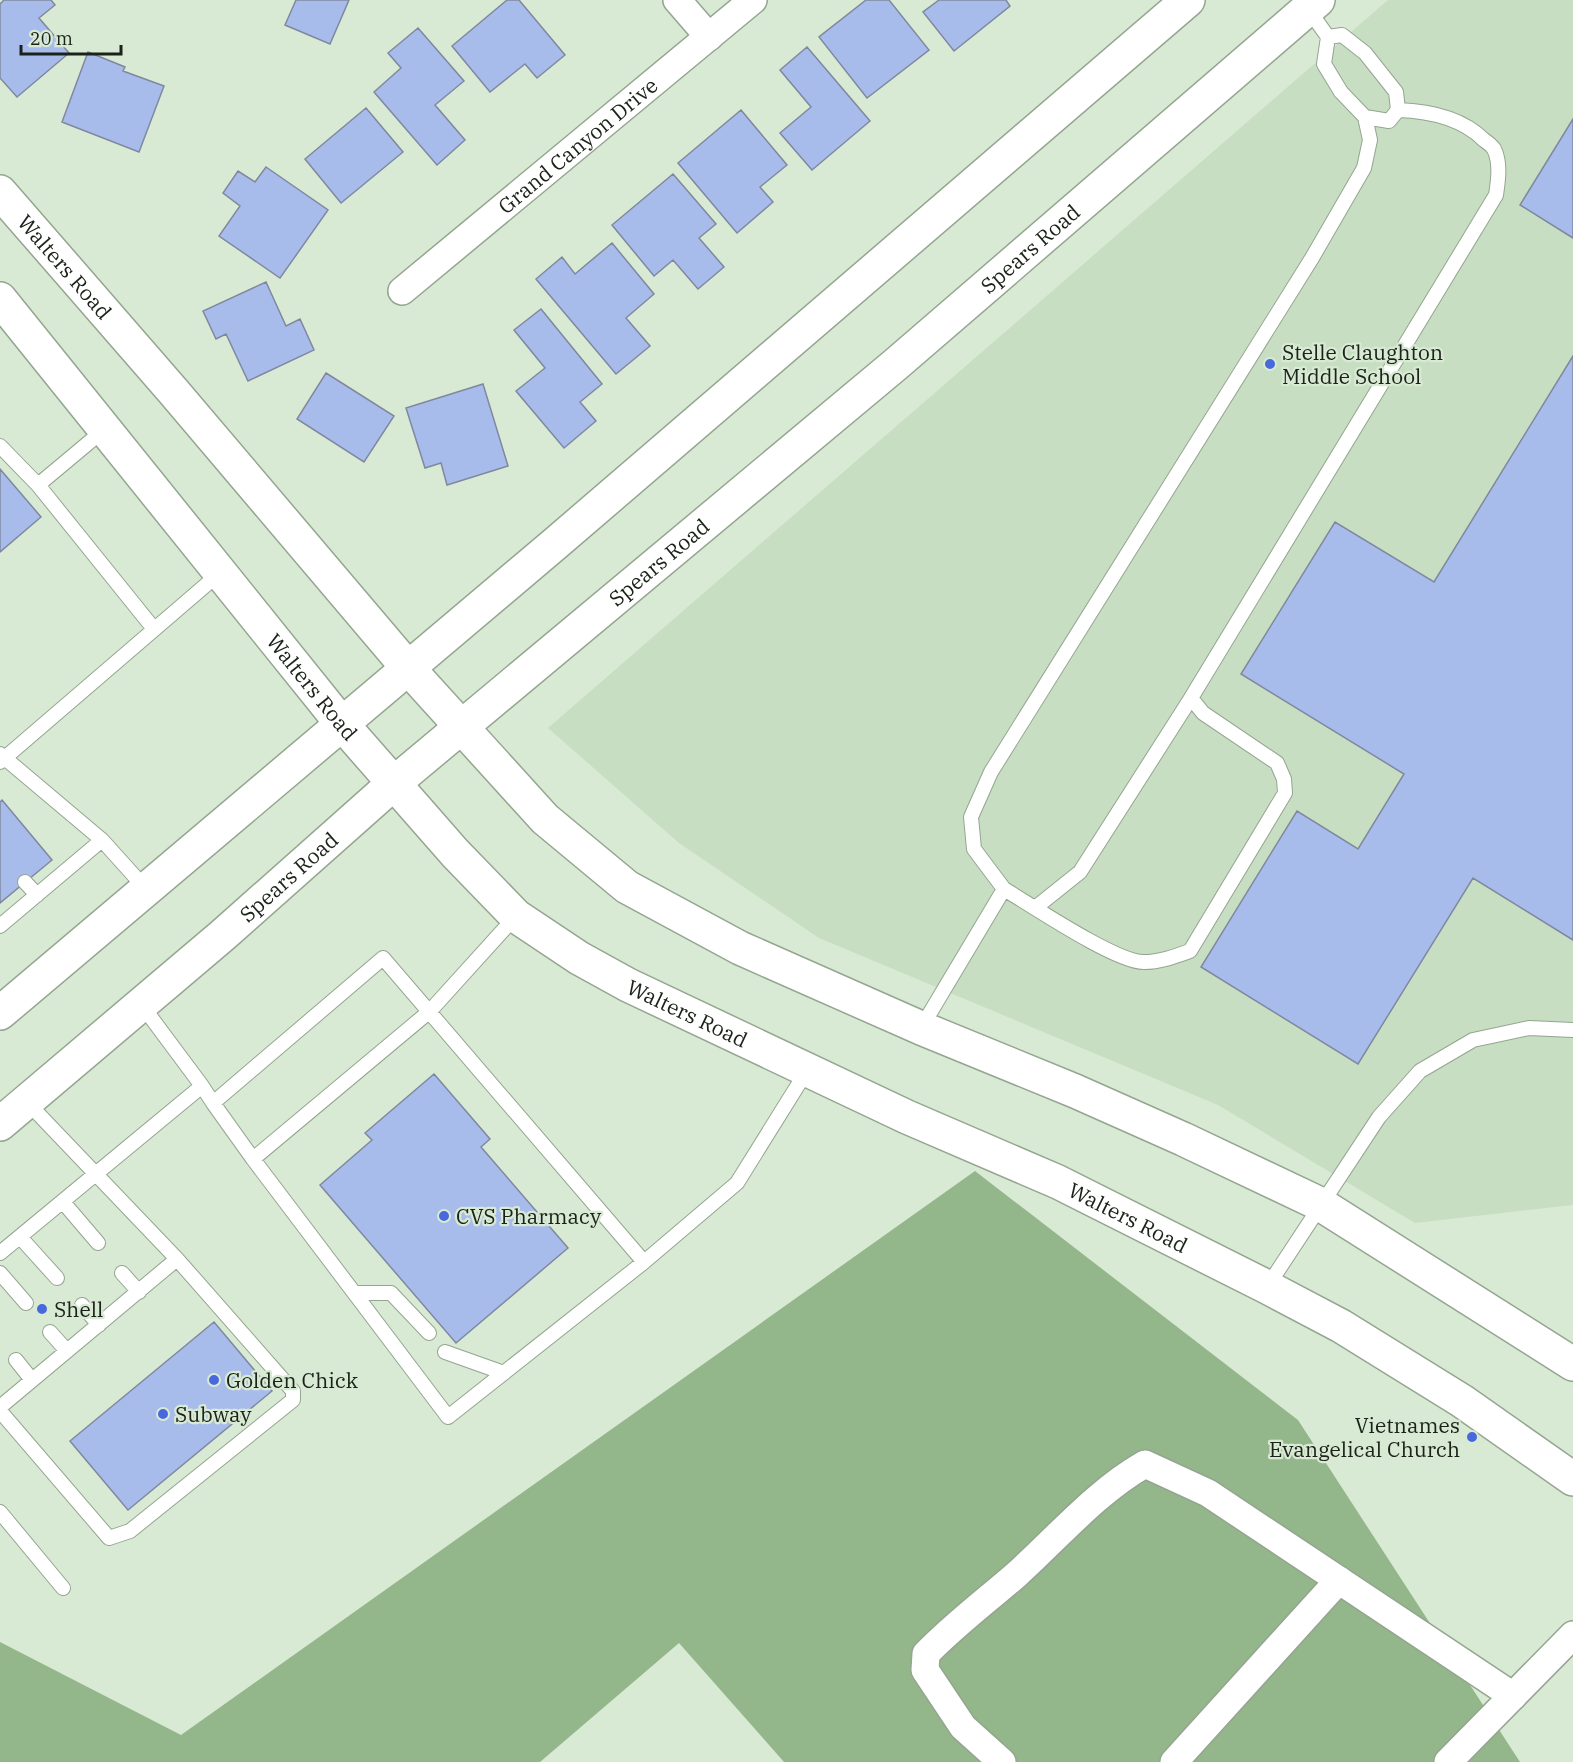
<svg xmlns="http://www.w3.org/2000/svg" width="1573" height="1762" viewBox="0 0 1573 1762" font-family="'IBM Plex Serif',serif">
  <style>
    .built { fill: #c7dec2 }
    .forest { fill: #93b68a }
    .building { fill: #a8bcec; stroke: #7f889f; stroke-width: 1.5 }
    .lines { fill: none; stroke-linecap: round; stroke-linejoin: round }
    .lane-casing { stroke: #94a590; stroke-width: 16 }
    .street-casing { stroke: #94a590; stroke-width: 30 }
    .secondary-casing { stroke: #94a590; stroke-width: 36 }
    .lane { stroke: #fff; stroke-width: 14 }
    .street { stroke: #fff; stroke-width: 27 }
    .secondary { stroke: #fff; stroke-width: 33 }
    .poi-dot { fill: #4869dd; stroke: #d8ead3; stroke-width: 2 }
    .labels { text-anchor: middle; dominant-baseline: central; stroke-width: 4.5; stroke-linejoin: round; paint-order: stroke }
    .street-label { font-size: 21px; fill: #1b2219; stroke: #d8ead3 }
    .poi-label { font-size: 21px; fill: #1b2219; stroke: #d8ead3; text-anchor: start }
  </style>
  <rect width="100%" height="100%" fill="#d8ead3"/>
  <!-- built -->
  <path class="built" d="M1388,0H1573V1205L1415,1223L1218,1105L819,938L679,843L548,728Z"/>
  <!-- forest -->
  <path class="forest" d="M975,1171L1298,1420L1520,1762H784L679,1643L540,1762H0V1642L181,1735Z"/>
  <!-- building -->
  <path class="building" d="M4,0H51L55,5L39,18L69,53L17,97L0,78V4Z
    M296,0H349L330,44L285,25Z
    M507,0H519L565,55L537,78L525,64L490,92L452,46Z
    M866,0H889L929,50L867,98L819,37Z
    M939,0H1006L1010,6L954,51L923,12Z
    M418,28L464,81L435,105L465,140L437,165L374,92L401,68L388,53Z
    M807,47L870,121L812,170L780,133L811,107L780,70Z
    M88,52L125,67L123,71L164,86L139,152L62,122Z
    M366,108L403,152L341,203L305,159Z
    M741,110L787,165L760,187L773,202L737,233L678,163Z
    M1573,119V238L1520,205Z
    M266,167L328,210L280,278L219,236L240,206L223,193L238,171L255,182Z
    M673,174L716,224L699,238L724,267L698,289L673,260L654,276L612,225Z
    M612,243L654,294L626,318L650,346L616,374L536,279L562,257L575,274Z
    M266,282L286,326L300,319L314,350L248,381L226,334L216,339L203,311Z
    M541,309L602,384L580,402L596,421L564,448L516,391L545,368L514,330Z
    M1573,356V940L1473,878L1358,1064L1201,967L1297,811L1358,849L1404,774L1241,674L1335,522L1434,582Z
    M326,373L394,416L364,462L297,419Z
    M483,384L508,466L447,485L441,463L425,468L406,408Z
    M0,469L41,517L0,552Z
    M2,800L52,860L0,903V802Z
    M434,1074L490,1139L481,1147L568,1248L456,1343L320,1185L372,1140L365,1133Z
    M214,1322L272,1391L128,1510L70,1441Z"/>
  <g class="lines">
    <!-- lane casing -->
    <g class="lane-casing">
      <path id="lane" d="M1308,9L1328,37L1324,64L1341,92L1365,117L1389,121L1398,110L1396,92L1365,53L1342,35L1328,37
        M0,446L38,485L105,429
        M38,485L154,629
        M0,754L102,840L146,889
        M0,762L221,572
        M25,882L37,895
        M1004,889L974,849L971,817L991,772L1312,258L1364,168L1370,140L1365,117
        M1035,908L1080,872L1191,698
        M0,926L102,840
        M921,1028L1004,889C1031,905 1117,963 1144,962C1160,962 1176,956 1190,951L1285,793L1284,779L1277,763L1203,713L1191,698L1496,195C1498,181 1501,163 1494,149C1492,146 1487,142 1484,140C1462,118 1429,111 1398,110
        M202,1086L213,1103L383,958L644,1262
        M213,1103L253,1159L430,1011L516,916
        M253,1159L448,1417L644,1262L737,1183L808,1069
        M63,1202L98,1243
        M20,1237L57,1278
        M0,1253L202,1086L141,1004
        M0,1273L26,1303
        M122,1273L139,1292
        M1267,1287L1379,1117L1420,1071L1473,1040L1529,1028L1573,1030
        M355,1293H391L429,1333
        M82,1305L99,1325
        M50,1332L67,1351
        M445,1352L504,1373
        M16,1360L32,1380
        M0,1407L177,1259L26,1101
        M0,1411L109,1538L130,1531L293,1400V1391L177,1259
        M0,1512L63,1588"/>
    </g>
    <!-- street casing -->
    <g class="street-casing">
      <g id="street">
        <path d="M677,0L709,37"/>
        <path id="s1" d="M402,291L753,0"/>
        <path d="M1002,1762L963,1727L925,1670L926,1654C954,1625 986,1601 1016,1575C1058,1537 1096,1492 1145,1464L1208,1493L1513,1696"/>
        <path d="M1174,1762L1339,1580"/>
        <path d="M1448,1762L1573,1635"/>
      </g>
    </g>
    <!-- secondary casing -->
    <g class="secondary-casing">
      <g id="secondary">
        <path id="s2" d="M0,192L173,391L408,668L545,819L627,887L740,948L921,1028L1075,1091L1183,1139L1320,1204L1573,1364"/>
        <path id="s3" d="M0,299L342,724L455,853L516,916L579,958L628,985L907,1117L1058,1182L1267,1287L1341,1326L1462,1401L1573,1479"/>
        <path d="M0,1013L556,543L1188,0"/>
        <path id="s4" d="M0,1124L223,935L393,784L895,365L1318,0"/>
      </g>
    </g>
    <!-- lane -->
    <use href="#lane" class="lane"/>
    <!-- street -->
    <use href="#street" class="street"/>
    <!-- secondary -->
    <use href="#secondary" class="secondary"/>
  </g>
  <!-- markers -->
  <g class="poi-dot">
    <circle cx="1270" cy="364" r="6"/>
    <circle cx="444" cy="1216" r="6"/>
    <circle cx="42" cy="1309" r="6"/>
    <circle cx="214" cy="1380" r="6"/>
    <circle cx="163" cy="1414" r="6"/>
    <circle cx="1472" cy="1437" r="6"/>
  </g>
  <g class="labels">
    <!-- street labels -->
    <g class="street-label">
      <text stroke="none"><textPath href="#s1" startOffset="228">Grand Canyon Drive</textPath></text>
      <text stroke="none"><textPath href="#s4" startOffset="1352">Spears Road</textPath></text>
      <text stroke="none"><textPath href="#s2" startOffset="99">Walters Road</textPath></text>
      <text stroke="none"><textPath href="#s4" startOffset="866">Spears Road</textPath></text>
      <text stroke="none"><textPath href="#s3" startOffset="498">Walters Road</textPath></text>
      <text stroke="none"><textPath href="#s4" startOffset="380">Spears Road</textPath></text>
      <text stroke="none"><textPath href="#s3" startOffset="1002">Walters Road</textPath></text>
      <text stroke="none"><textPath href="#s3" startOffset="1488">Walters Road</textPath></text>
    </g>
    <!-- poi labels -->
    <g class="poi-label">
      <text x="1282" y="352">Stelle Claughton<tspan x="1282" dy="24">Middle School</tspan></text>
      <text x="456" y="1216">CVS Pharmacy</text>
      <text x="54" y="1309">Shell</text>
      <text x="226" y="1380">Golden Chick</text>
      <text x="175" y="1414">Subway</text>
      <text x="1460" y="1425" text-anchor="end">Vietnames<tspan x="1460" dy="24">Evangelical Church</tspan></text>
    </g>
  </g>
  <!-- scale -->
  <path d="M21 45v9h100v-9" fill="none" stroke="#1b2219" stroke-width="3"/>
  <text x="30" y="45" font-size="18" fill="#1b2219" stroke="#d8ead3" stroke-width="4.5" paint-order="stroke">20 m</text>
</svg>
